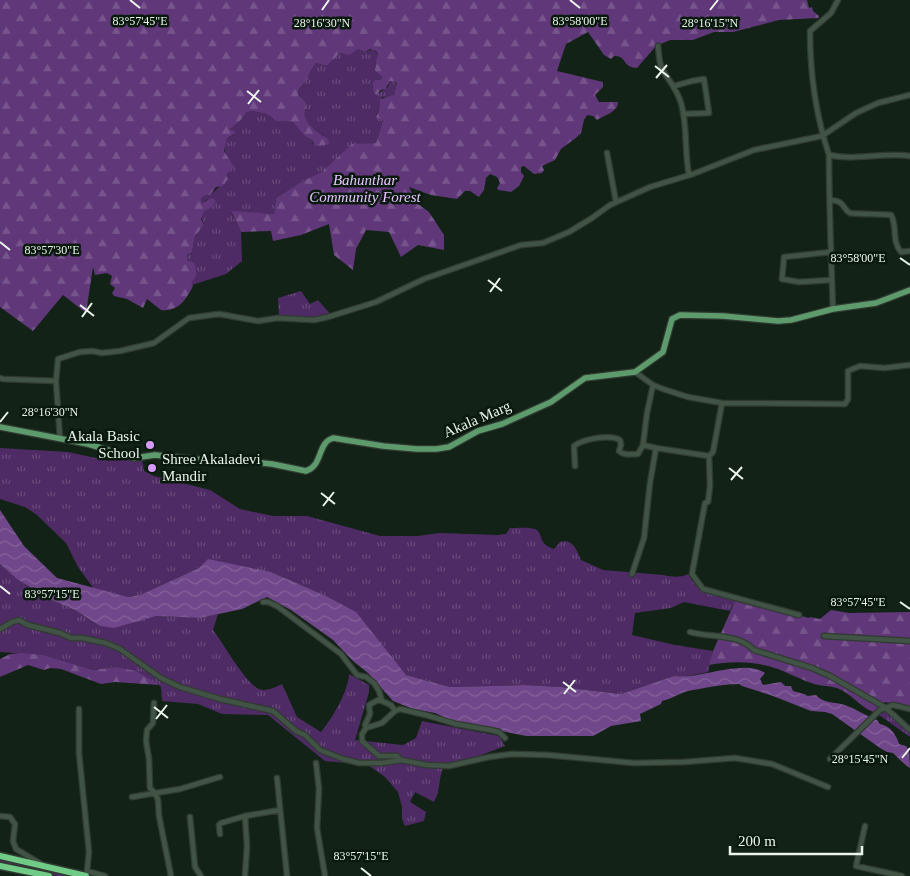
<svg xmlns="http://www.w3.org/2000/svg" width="910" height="876" viewBox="0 0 910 876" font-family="Georgia,serif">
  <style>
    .grass { fill: url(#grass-tufts) }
    .forest { fill: url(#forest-firs) }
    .water { fill: url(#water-waves) }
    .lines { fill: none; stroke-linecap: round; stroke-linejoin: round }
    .minor-casing { stroke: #303a32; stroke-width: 7 }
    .major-casing { stroke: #303a32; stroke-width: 8 }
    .highway-casing { stroke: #303a32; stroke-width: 9 }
    .minor { stroke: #415345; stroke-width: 4.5 }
    .major { stroke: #5d9b6d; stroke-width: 5.5 }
    .highway { stroke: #70cb87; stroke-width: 6 }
    .ticks { fill: none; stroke: #ebf5ec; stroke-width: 2 }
    .poi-dot { fill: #d59bfa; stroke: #09190d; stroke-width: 2 }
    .labels { text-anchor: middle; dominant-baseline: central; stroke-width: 5; stroke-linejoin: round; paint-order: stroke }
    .park-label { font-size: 15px; font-style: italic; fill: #e6c4fd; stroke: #09190d }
    .street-label { font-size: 15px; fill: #ebf5ec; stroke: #09190d }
    .poi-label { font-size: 15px; fill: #ebf5ec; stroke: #09190d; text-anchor: end }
    .ticks-label { font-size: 12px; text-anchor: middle; fill: #ebf5ec; stroke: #09190d; stroke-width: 5; stroke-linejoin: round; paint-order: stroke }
  </style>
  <defs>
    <pattern id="grass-tufts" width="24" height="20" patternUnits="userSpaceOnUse" patternTransform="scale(1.25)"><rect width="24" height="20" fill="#4f2b65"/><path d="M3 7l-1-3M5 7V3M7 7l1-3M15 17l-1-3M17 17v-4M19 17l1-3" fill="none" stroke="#684a7b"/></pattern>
    <pattern id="forest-firs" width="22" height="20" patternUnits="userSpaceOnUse" patternTransform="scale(1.25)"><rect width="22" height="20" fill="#603779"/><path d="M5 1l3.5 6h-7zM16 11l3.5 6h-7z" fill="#77558c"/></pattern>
    <pattern id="water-waves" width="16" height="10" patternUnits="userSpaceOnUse" patternTransform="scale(1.25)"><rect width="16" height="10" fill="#70478a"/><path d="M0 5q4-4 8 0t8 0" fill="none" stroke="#85629b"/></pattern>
  </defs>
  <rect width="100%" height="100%" fill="#122216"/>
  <!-- grass -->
  <path class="grass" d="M358,49L365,52L373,49L378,54L376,60L375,71L382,77V79L375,80L379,93L388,87L389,81H393L397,84L394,95L391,97H382C379,103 380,109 376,115L383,120L376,143L352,145L322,173L301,182L276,198L274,214L231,212L241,232L242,261L226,274L192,285L190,282C201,273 196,265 186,259L187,255L192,252L195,236L204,225L201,216L208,199L202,203L201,199L204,196L210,195L228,179L227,173L230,161C223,153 224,147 227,138L235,134L229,130L230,129L239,122L247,112L252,111L267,114L273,119L281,121L293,122L307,137L312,140L313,144H326L323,135C317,133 308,124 305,118C304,114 306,109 307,105L304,100L298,95V90L308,79L309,74L316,63L327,66L340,53L345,54Z
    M301,291L310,304L318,300L331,315L307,318L279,316L278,298Z
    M0,448L68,452L109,461L112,452L142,459L144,471L154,476L210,490L240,509L273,516H307L380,536H418L439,533L497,535L506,534L510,528C517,528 528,527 535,529C544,533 537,544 554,549L560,542C573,538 577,551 581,560L603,570L663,575C672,577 680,578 688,574C701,597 712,594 736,599L730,611L684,602L671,608L635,613L632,635L675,645L713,651L708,672L683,677L674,676L621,694L561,687L524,685L450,687L406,675L324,595L271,572L199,568L140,595L128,597L94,589L78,567L66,543L37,515L25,507L0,499Z
    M0,564L26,585L49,599L75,610L100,626L156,616L200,618L218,614L213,630C223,643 246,684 259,689C266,692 276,687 282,684L297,717L321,732C333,717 348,692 349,674L369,685V692L355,740L403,745L416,738L422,721L499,736L505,746L476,757L444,766C438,778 441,790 434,802L415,792L410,802L426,812L424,821L405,826L402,819V807L398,792L385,777L368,765L325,761L268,715L222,714L198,704L162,701L161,687L159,685L115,667L93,670L44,655L0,652Z
    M886,711L910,731V737L879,715Z
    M0,860L72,876H57L0,862Z"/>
  <!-- forest -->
  <path class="forest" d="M0,0H807L809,8L812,7L813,11L819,16L818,18L779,20L733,32H714L693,40H670L656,46L637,68C621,67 628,56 614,56L611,59L604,55L588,32L566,44L557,71L603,82V87L595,95L599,102H618C618,112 605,115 597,120L593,116L587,115L584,120L581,133L577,137L561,149L555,160L542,166L544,170L542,173L534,174L524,166L521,167V172L524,176L519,186L511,192L498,190L497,188L500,183L497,177L490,174L486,178L484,190L479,197L470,191H465L457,199L431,195L409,187L417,203L429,212L444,235V250L418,245L401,257L389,232L366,230L356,249L353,270L334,255L329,224L301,235L273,241L271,231L241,232L231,211L274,214L276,198L301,182L322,172L352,144L376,143L383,120L376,117L379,109L380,99L394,95L397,83L393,81H389L386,89L381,90L376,95L373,90V83L375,80L382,79V77L375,71L376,60L378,54L376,51L370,49L365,52L358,49L349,55L340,53L327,66L316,63L309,74L308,79L298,90V95L304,100L307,105C306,109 304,113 305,117C309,127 320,134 328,139L329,144L315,146L312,140L305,136L293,122L276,121L267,114L252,111L247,112L239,122L230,129V130H233L236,133L227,138L224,151L234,167L231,171L227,173L228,179L223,186L216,187L210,195L204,196L201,199L202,203L212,198L216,201L212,207L204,211L201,219L204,225L195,236L192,252L187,255V260L194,263C197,271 198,277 191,282L193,286C186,300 178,312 161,310L147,299L143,308L127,299L114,296L112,293L115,288L110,284L112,276L107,273L95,275L93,267L86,313L63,295L33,331L0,307Z
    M736,599L809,618L810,617L820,619L831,610L849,613L910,612V707L885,702L873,712C859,706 851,693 837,688C830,686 822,686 814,684C802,680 791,674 778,669C756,661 732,661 709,665L713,651Z
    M21,653L44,655L93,670L115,667L136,671L159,685L115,682L101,684L61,669L50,668L44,670L28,665L0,677V659L10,654Z"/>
  <!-- water -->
  <path class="water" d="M0,510L24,546L57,578L128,597L140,595L199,568L208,559L271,572L324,595L356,612L406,675L450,687L524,685L561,687L621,694L674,676C698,680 744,658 765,673L760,679L763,685L781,682L785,686H791L793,691L804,694L808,696L816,695C822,703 835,702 845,705C856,709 866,716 877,720L880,724C890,726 896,734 899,744L906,746L909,750L910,768C906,766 897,757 893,753L887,752L880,748L832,714L825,712L811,711L773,696L742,686L739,684C721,684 705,688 688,691C679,693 672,699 662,701L661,704L640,714L641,721L611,726L593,736H526L468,724L448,719L435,713L413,709L393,701L368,673L353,661L333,640L291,610L267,597L242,609L200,618L156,616L114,628L100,626L75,610L49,599L17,579L0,564Z"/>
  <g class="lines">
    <!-- minor casing -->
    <g class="minor-casing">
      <path id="minor" d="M838,0L831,13L810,31C810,72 816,116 829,155C856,161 883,152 910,156
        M658,46C659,53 659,63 662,69C669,81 677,89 681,103C688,127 684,150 689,175
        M674,86L692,81L704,79L709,113L683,114
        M607,153L616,202
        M829,155C829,206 831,257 833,309
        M830,200C846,201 842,209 850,213C852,214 886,214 891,215C898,227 891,241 901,252L910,251
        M831,252L784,257L782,279L799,282L831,280
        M635,372L653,385L663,389L688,397L722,403L845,404L848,399V371L860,366L884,368L910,365
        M0,378L3,379L56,381
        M722,403L713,452L709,456L710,486L708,502L705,503L692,574L703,589L799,615
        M60,438L56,381L58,359L80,352L92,351L102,353L120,351L154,343L189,318L219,314L258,321L278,318L314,320L328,317L376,302L424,279L521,245L543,243L569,232L592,218L610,205L650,187L693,174L754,150L822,136L856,113L878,103L910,95
        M656,448L709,456
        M575,466L574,446C583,439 609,434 620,440L621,445L619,451C624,456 632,454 638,454L643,445
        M632,574L644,538L650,483L656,448L643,445L647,413L653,385
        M263,602H268L277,606L341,654L357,675L366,677L374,683L379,691L382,701L391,705L395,711
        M0,629L12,622L19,620L28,625L60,633L71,638H82L106,643L120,649L161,678L180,687L220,699L273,711L296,731L305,735L320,750L343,759L359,763H382L401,760L427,765L449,766L489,757L512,754L548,755L634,763L684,762L735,758L772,764L828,787
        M690,632C710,638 738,633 754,650L812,668L830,676L886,708L910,730
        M824,636L910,641
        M154,703L153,723L147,730L146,741L149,759L150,788L155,793L158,800L159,816L171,876
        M79,709V753L89,852L87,871L105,876
        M366,728L365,725L370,714L369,705L378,700L382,701
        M830,759L880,710L893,705L910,709
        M401,760L397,756H379L362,741V734L366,728L382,723L395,711L400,709L426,715L456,724L490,730L499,732L505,738
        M316,763L319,789L317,828L325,876
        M277,778L287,876
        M132,797L180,789L220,777
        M0,816L10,817L15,824L13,841L16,849L41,864
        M245,816L247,846L245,876
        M190,817L195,867L201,876
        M865,826L856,866L902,876
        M220,834L219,825L221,823L245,816L280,810"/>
    </g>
    <!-- major casing -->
    <g class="major-casing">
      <path id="major" d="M0,427L88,444L134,458L155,455L213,461L252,462L272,464L306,471C323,466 317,443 333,438L383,446L417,449H436L449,447L478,431L502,424L551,402L585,378L635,372L663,352L672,319L680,315L723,316L778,321L791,320L833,309L876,303L910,290"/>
    </g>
    <!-- highway casing -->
    <g class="highway-casing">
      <path id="highway" d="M0,856L86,876
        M0,866L49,876"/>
    </g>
    <!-- minor -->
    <use href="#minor" class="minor"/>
    <!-- major -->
    <use href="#major" class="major"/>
    <!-- highway -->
    <use href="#highway" class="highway"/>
  </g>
  <!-- ticks -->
  <path class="ticks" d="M130,0L140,8M570,0L580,8M322,10L329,0M710,10L718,0M655,66L669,77M656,78L667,65M247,91L261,102M248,104L259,90M0,242L10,250M900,258L910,265M488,280L502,291M490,292L500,278M80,305L94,316M82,317L92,303M0,422L8,412M729,468L743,479M731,480L742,467M321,493L335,504M323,506L334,492M0,586L10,594M900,602L910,609M563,682L576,692M564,694L575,680M154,707L168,718M156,719L167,705M902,758L910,748M361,868L371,876"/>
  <!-- markers -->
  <g class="poi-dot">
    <circle cx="150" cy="445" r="5"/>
    <circle cx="152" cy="468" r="5"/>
  </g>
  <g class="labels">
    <!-- park labels -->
    <g class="park-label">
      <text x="365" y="180">Bahunthar<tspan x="365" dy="17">Community Forest</tspan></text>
    </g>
    <!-- street labels -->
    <g class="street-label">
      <text transform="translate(477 419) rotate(-23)">Akala Marg</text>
    </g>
    <!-- poi labels -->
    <g class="poi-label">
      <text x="140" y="436">Akala Basic<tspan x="140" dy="17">School</tspan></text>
      <text x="162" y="459" text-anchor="start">Shree Akaladevi<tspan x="162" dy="17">Mandir</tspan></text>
    </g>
  </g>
  <g class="ticks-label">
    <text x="140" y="25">83°57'45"E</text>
    <text x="580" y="25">83°58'00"E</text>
    <text x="322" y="27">28°16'30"N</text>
    <text x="710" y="27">28°16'15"N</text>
    <text x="52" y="254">83°57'30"E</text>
    <text x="858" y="262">83°58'00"E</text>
    <text x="50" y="416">28°16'30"N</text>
    <text x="52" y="598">83°57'15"E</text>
    <text x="858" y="606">83°57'45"E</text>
    <text x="860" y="763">28°15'45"N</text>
    <text x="361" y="860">83°57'15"E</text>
  </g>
  <!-- scale -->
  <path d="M730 846v8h132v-8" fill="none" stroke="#ebf5ec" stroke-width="2.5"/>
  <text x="738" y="846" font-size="15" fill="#ebf5ec" stroke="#09190d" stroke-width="4" paint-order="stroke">200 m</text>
</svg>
